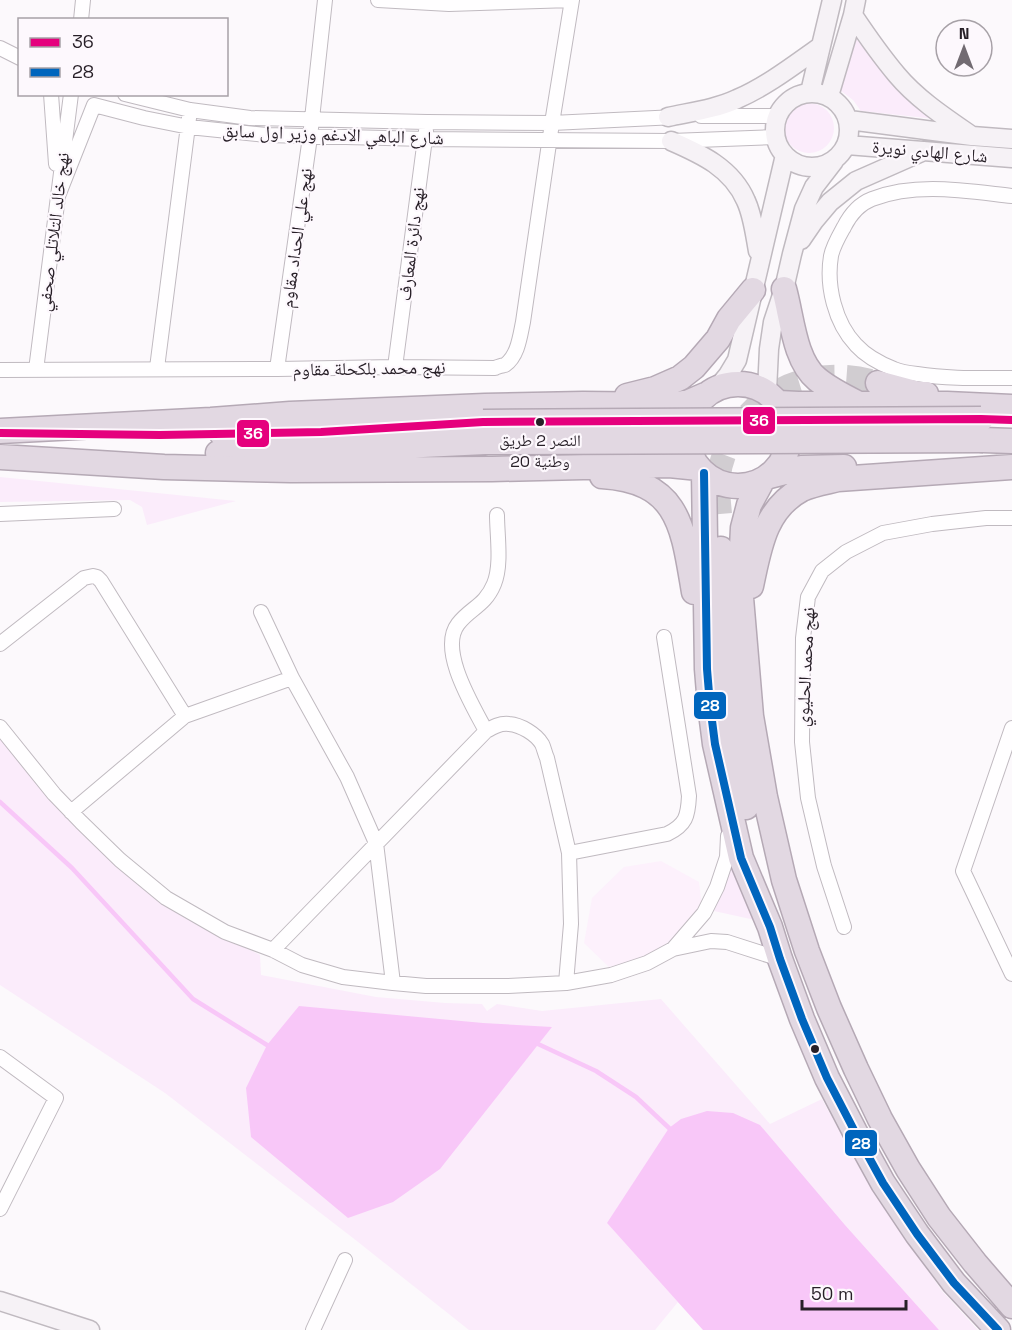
<svg xmlns="http://www.w3.org/2000/svg" width="1012" height="1330" viewBox="0 0 1012 1330" font-family="'Space Grotesk','Noto Naskh Arabic',sans-serif">
  <style>
    .built { fill: #fdf1fc }
    .green { fill: #fbecfb }
    .water { fill: #f8c7f8 }
    .lines { fill: none; stroke-linecap: round; stroke-linejoin: round }
    .stream { stroke: #f8c7f8; stroke-width: 4.5 }
    .highway-tunnel { stroke: #d1cdd1; stroke-width: 24; stroke-dasharray: 24 12; stroke-linecap: butt }
    .street-casing { stroke: #c0bac0; stroke-width: 16 }
    .secondary-casing { stroke: #c0bac0; stroke-width: 21 }
    .highway-casing { stroke: #b5a9b5; stroke-width: 27 }
    .street { stroke: #fffeff; stroke-width: 14 }
    .secondary { stroke: #f6f2f6; stroke-width: 18 }
    .highway { stroke: #e2d8e2; stroke-width: 24 }
    .highway-bridge-casing { stroke: #b5a9b5; stroke-width: 27; stroke-linecap: butt }
    .highway-bridge { stroke: #e2d8e2; stroke-width: 24 }
    .bus-1-casing { stroke: #fdf8fd; stroke-width: 12 }
    .bus-2-casing { stroke: #fdf8fd; stroke-width: 12 }
    .bus-1 { stroke: #e5007d; stroke-width: 8 }
    .bus-2 { stroke: #0065bd; stroke-width: 8 }
    .bus-dot { fill: #271f27; stroke: #fdf8fd; stroke-width: 2 }
    .labels { text-anchor: middle; dominant-baseline: central; stroke-width: 4.5; stroke-linejoin: round; paint-order: stroke }
    .bus-label { font-size: 16px; fill: #271f27; stroke: #fdf8fd }
    .street-label { font-size: 18px; fill: #271f27; stroke: #fdf8fd }
    .line-badge { stroke: #fdf8fd; stroke-width: 2 }
    .badge-label { font-size: 16px; text-anchor: middle; font-weight: bold; fill: #fff }
  </style>
  <rect width="100%" height="100%" fill="#fcf9fc"/>
  <!-- built -->
  <path class="built" d="M661,861L699,882L702,907L679,934L650,956L609,967L584,943L592,898L624,867Z"/>
  <!-- green -->
  <path class="green" d="M854,37L936,119L861,111L853,100L841,91Z
    M784 128a25 25 0 1 1 50 0a25 25 0 1 1-50 0Z
    M0,477L236,501L147,525L142,507L130,500L0,502Z
    M0,737L56,805L111,861L164,904L260,955L261,975L376,997L445,1003L482,1004L487,1011L497,1004L542,1011L661,999L770,1124L822,1099L872,1190L942,1291L978,1330H939L845,1225L760,1125L607,1223L678,1302L655,1330H469L353,1238L165,1093L0,985Z
    M734,859L755,920L714,911Z"/>
  <!-- water -->
  <path class="water" d="M299,1006L483,1023L552,1027L440,1169L393,1202L348,1218L251,1137L246,1088L267,1045Z
    M707,1111L733,1113L760,1125L845,1225L939,1330H703L607,1223L669,1128L681,1119Z"/>
  <g class="lines">
    <!-- stream -->
    <path class="stream" d="M0,802L72,868L193,999L267,1045
      M538,1044L596,1071L636,1097L669,1128"/>
    <!-- highway-tunnel -->
    <path class="highway-tunnel" d="M720,514C719,502 717,489 719,477C720,460 728,444 737,430C768,381 825,367 878,383"/>
    <!-- street casing -->
    <g class="street-casing">
      <path id="street" d="M378,0L449,4L572,0
        M81,20L83,0
        M0,48L20,58
        M51,94L56,164
        M125,94L190,110L250,118L427,122L552,123L676,117
        M701,116H777
        M58,196L94,105L144,118L189,127L266,135L425,139L671,141L775,137
        M1012,196C966,191 917,182 872,199C859,204 850,215 844,227C839,236 833,246 831,256C826,286 835,323 856,345C866,356 881,364 894,369C901,372 909,373 917,374C948,379 980,378 1012,378
        M395,367L426,131
        M157,368L189,118
        M277,369L310,137L325,0
        M0,370L277,369L395,367L495,368C496,367 504,365 505,365C518,356 520,336 523,322L552,123L572,0
        M36,370L71,94
        M0,514L114,509
        M261,612L292,678L347,777L376,843L393,983
        M0,644L84,578L93,576L97,577L101,581L185,716
        M0,727L54,794L81,822L120,860L166,898L225,932L273,950L302,965L343,977L393,983L426,986H508L566,983L611,975L647,963L673,949L711,941L727,942L780,959
        M1012,728L963,871L1012,974
        M486,731C473,706 438,650 458,624C470,608 485,606 494,584C502,565 497,535 497,515
        M71,812L185,716L292,678
        M569,853L667,834C686,825 688,816 689,796L664,637
        M844,927L824,866L808,798L802,742L803,638L808,597L822,571L846,552L883,533L932,524L986,518H1012
        M673,949L704,913L717,887L727,857L728,836
        M273,950L486,731C493,727 500,723 509,724C521,725 536,734 542,744C544,748 545,754 547,758L569,853L571,924L566,983
        M0,1057L56,1098L0,1209
        M313,1330L345,1260"/>
    </g>
    <!-- secondary casing -->
    <g class="secondary-casing">
      <path id="secondary" d="M853,15C867,36 881,56 897,75C917,99 946,118 972,136
        M810,92L832,0
        M775 130a37 37 0 1 1 74 0a37 37 0 1 1-74 0Z
        M829,96L853,15L856,0
        M668,117C691,112 716,109 737,99C767,86 794,65 821,46
        M849,120L972,136L1012,139
        M671,141C701,154 732,168 746,201C753,216 755,235 758,251
        M847,145L1012,158
        M801,240L814,221L830,202L856,181L924,151
        M719,386L728,375L737,360L785,155
        M767,391L769,349L773,322L784,289L792,254L804,209L814,187L834,161
        M0,1301L90,1330"/>
    </g>
    <!-- highway casing -->
    <g class="highway-casing">
      <path id="highway" d="M784,289C792,317 794,360 817,379C829,389 843,396 857,403
        M878,383L919,394H926
        M687 435a51 51 0 1 1 102 0a51 51 0 1 1-102 0Z
        M627,396L655,389L680,378L694,367L718,339L729,319L753,290
        M779,403L798,404H947L1012,407
        M0,431L211,420L290,414L485,406L583,404L672,405L689,402L705,395
        M222,434L321,432L483,422
        M983,440L1012,441
        M218,453L319,450L485,442
        M0,457L164,467L291,470L492,469L669,465L699,468
        M704,473L707,669L710,705L715,744L741,858L770,927L780,959L802,1019L827,1078L855,1132L883,1183L917,1234L954,1283L998,1330
        M602,476C680,481 683,528 694,592
        M770,476L801,468L844,467
        M762,481L749,505L743,528L740,586L751,716L765,797L784,880L807,951L829,1008L856,1069L880,1119L908,1169L939,1217L975,1263L1012,1306
        M721,549C723,601 723,654 729,706C733,740 739,773 746,807
        M751,586C759,549 764,509 802,489C813,484 826,482 838,479L1012,467"/>
    </g>
    <!-- street -->
    <use href="#street" class="street"/>
    <!-- secondary -->
    <use href="#secondary" class="secondary"/>
    <!-- highway -->
    <use href="#highway" class="highway"/>
    <!-- highway-bridge casing -->
    <g class="highway-bridge-casing">
      <path id="highway-bridge" d="M483,422L981,419
        M485,442L983,440"/>
    </g>
    <!-- highway-bridge -->
    <use href="#highway-bridge" class="highway-bridge"/>
    <!-- bus-1 casing -->
    <g class="bus-1-casing">
      <path id="bus-1" d="M0,433L160,435L321,432L483,422L981,419L1012,420"/>
    </g>
    <!-- bus-2 casing -->
    <g class="bus-2-casing">
      <path id="bus-2" d="M704,473L707,669L710,705L715,744L741,858L770,927L780,959L802,1019L827,1078L855,1132L883,1183L917,1234L954,1283L998,1330"/>
    </g>
    <!-- bus-1 -->
    <use href="#bus-1" class="bus-1"/>
    <!-- bus-2 -->
    <use href="#bus-2" class="bus-2"/>
  </g>
  <!-- markers -->
  <g class="bus-dot">
    <circle cx="540" cy="422" r="5"/>
    <circle cx="815" cy="1049" r="5"/>
  </g>
  <g class="labels">
    <!-- bus labels -->
    <g class="bus-label">
      <text x="540" y="440">النصر 2 طريق<tspan x="540" dy="21">وطنية 20</tspan></text>
    </g>
    <!-- street labels -->
    <g class="street-label">
      <text transform="translate(333 134) rotate(2)">شارع الباهي الادغم وزير اول سابق</text>
      <text transform="translate(930 151) rotate(5)">شارع الهادي نويرة</text>
      <text transform="translate(53 232) rotate(-83)">نهج خالد التلاتلي صحفي</text>
      <text transform="translate(296 238) rotate(-82)">نهج علي الحداد مقاوم</text>
      <text transform="translate(411 244) rotate(-83)">نهج دائرة المعارف</text>
      <text transform="translate(369 368) rotate(-1)">نهج محمد بلكحلة مقاوم</text>
      <text transform="translate(805 667) rotate(-87)">نهج محمد الحليوي</text>
    </g>
  </g>
  <g class="line-badge">
    <rect x="742" y="406" width="34" height="29" rx="6" fill="#e5007d"/>
    <rect x="236" y="419" width="34" height="29" rx="6" fill="#e5007d"/>
    <rect x="693" y="691" width="34" height="29" rx="6" fill="#0065bd"/>
    <rect x="844" y="1129" width="34" height="28" rx="6" fill="#0065bd"/>
  </g>
  <g class="badge-label">
    <text x="759" y="426">36</text>
    <text x="253" y="439">36</text>
    <text x="710" y="711">28</text>
    <text x="861" y="1149">28</text>
  </g>
  <!-- legend -->
  <rect x="18" y="18" width="210" height="78" fill="#fdf8fd" stroke="#a7a1a7" stroke-width="1.5"/>
  <rect x="30" y="38" width="30" height="9" fill="#e5007d" stroke="#a7a1a7" stroke-width="1.5"/>
  <text x="72" y="48" font-size="18" fill="#271f27">36</text>
  <rect x="30" y="68" width="30" height="9" fill="#0065bd" stroke="#a7a1a7" stroke-width="1.5"/>
  <text x="72" y="78" font-size="18" fill="#271f27">28</text>
  <!-- north arrow -->
  <g transform="translate(964 48)"><circle r="28" fill="#fdf8fd" stroke="#a7a1a7" stroke-width="1.5"/>
  <path d="M0-4.5L10 22L0 15L-10 22Z" fill="#726b72"/>
  <text y="-9" font-size="16" font-weight="bold" text-anchor="middle" fill="#271f27">N</text>
  </g>
  <!-- scale -->
  <path d="M802 1300v9h104v-9" fill="none" stroke="#271f27" stroke-width="3"/>
  <text x="811" y="1300" font-size="18" fill="#271f27" stroke="#fdf8fd" stroke-width="4.5" paint-order="stroke">50 m</text>
</svg>
